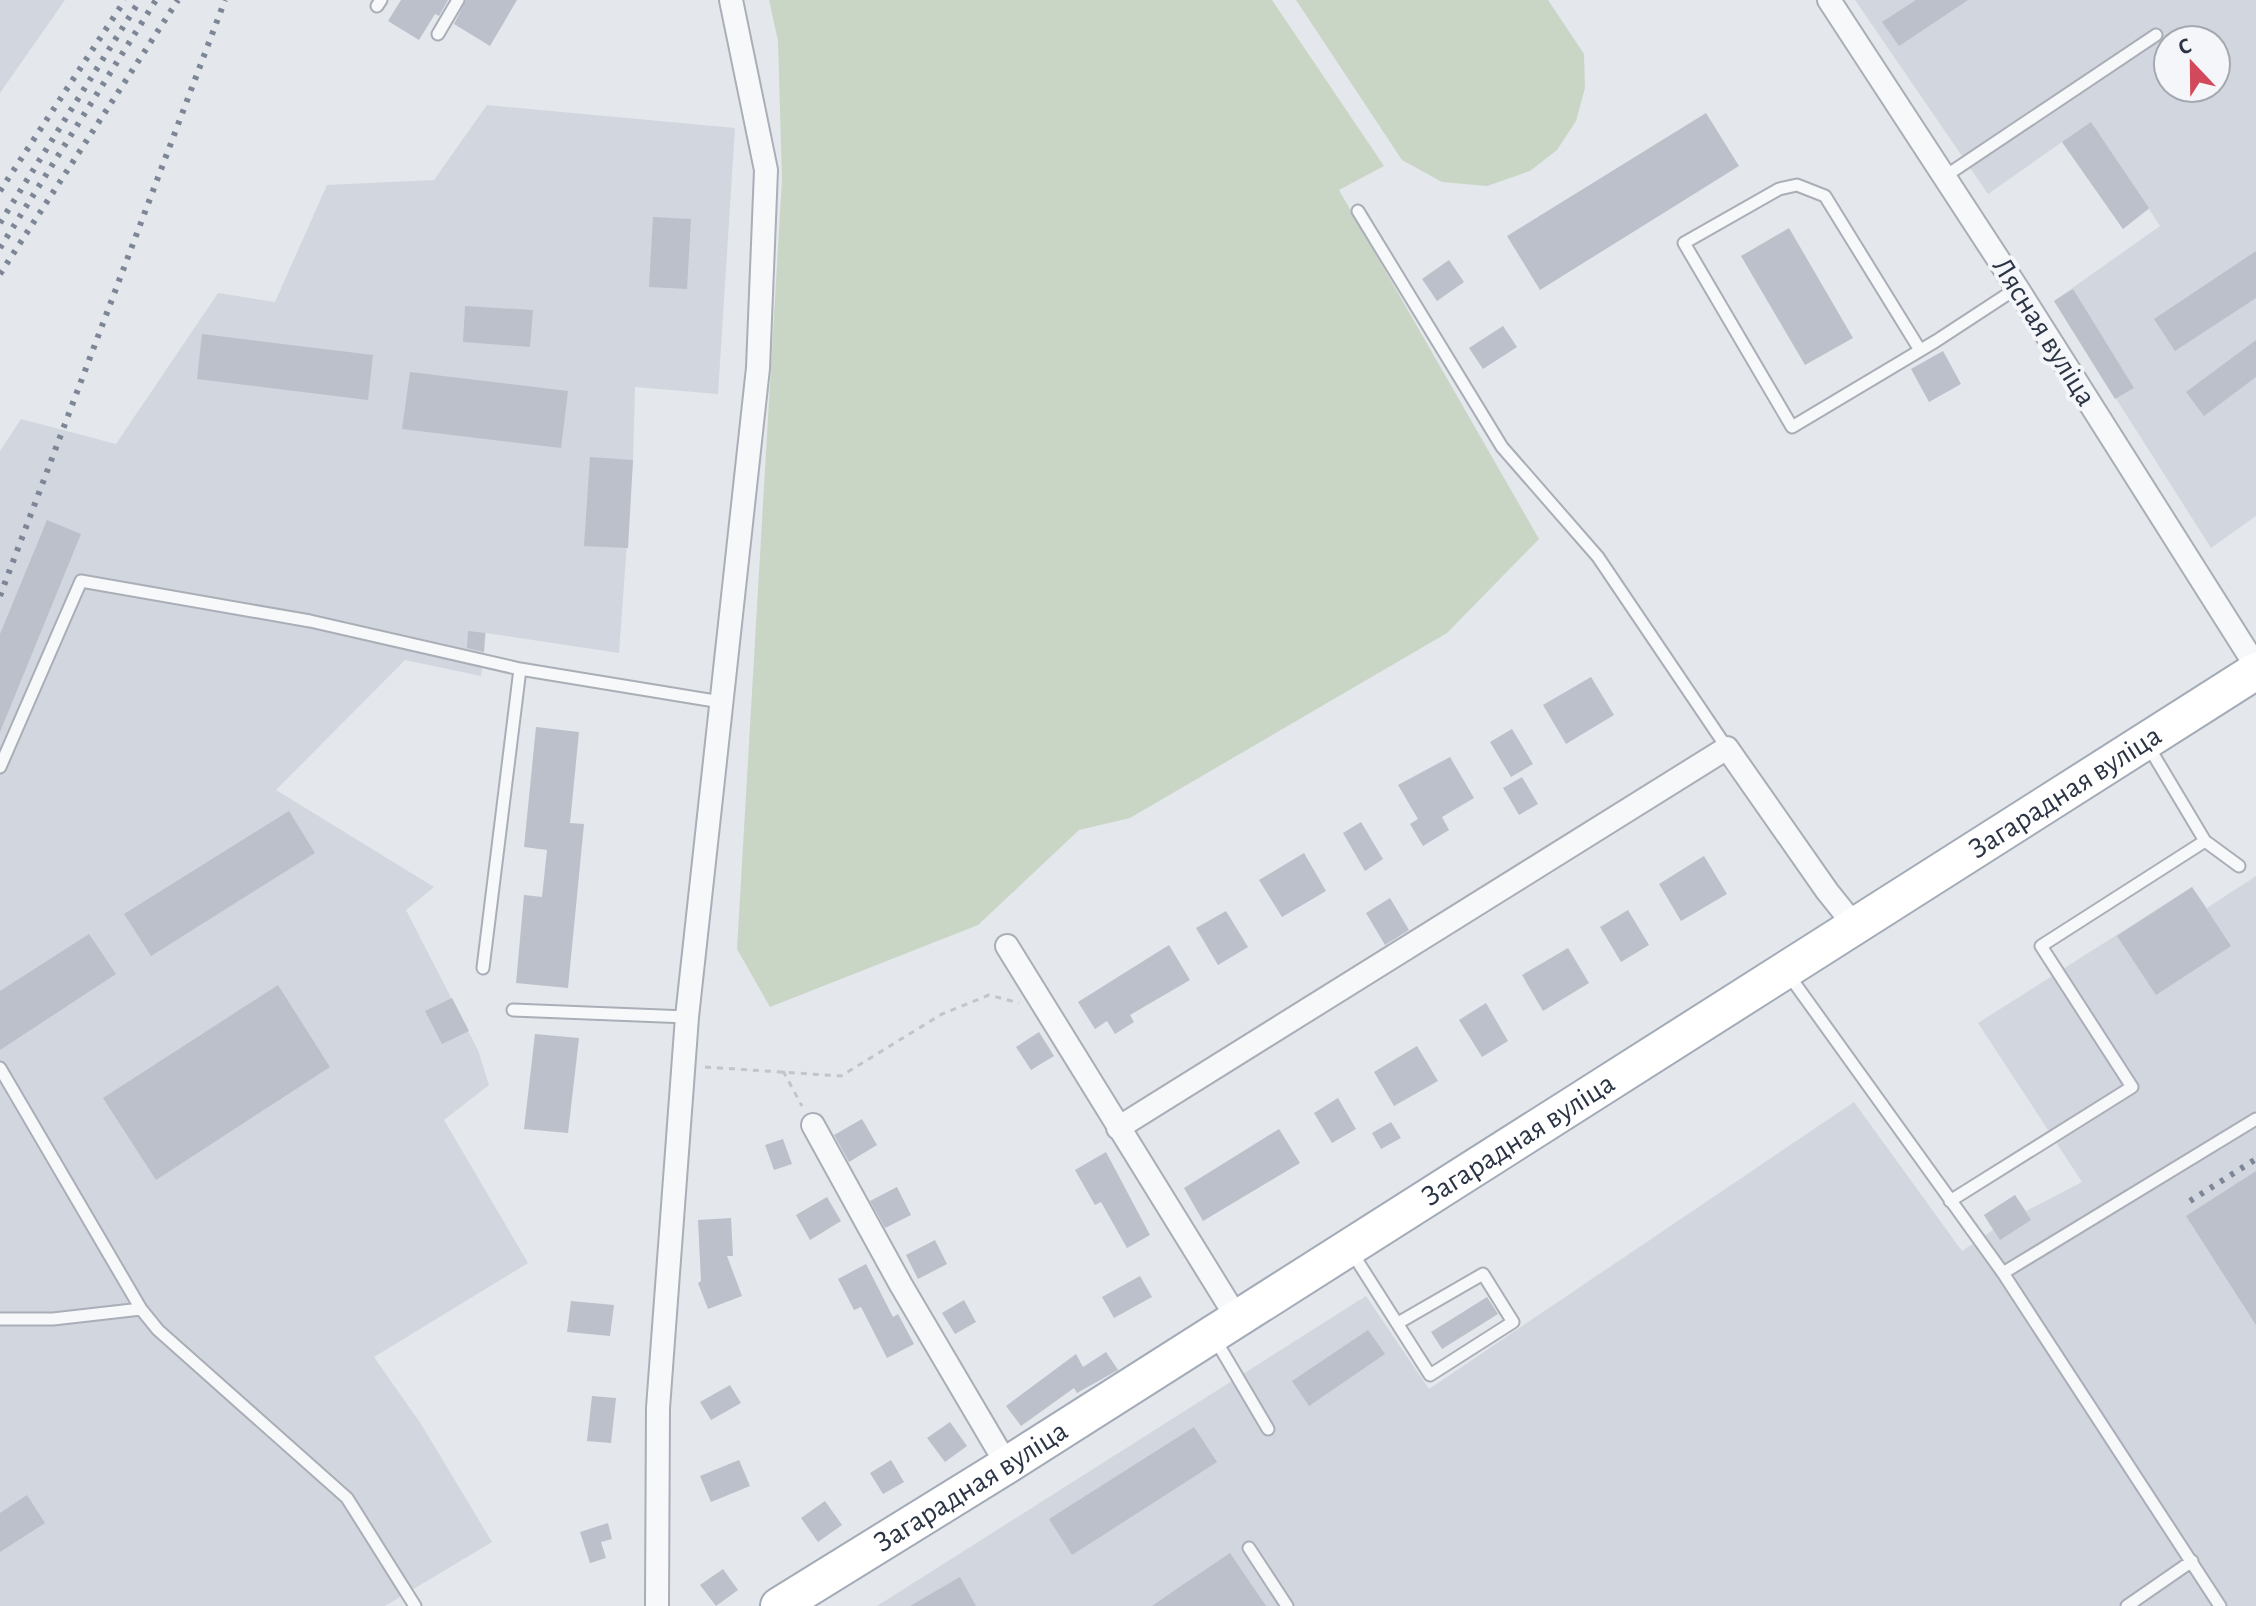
<svg xmlns="http://www.w3.org/2000/svg" width="2256" height="1606" viewBox="0 0 2256 1606" font-family="'Alegreya Sans',sans-serif">
  <style>
    .built { fill: #d2d6de; fill-rule: evenodd }
    .green { fill: #c9d6c5 }
    .building { fill: #bbc0ca }
    .lines { fill: none; stroke-linecap: round; stroke-linejoin: round }
    .lane-casing { stroke: #a9aeb7; stroke-width: 15 }
    .street-casing { stroke: #a9aeb7; stroke-width: 26 }
    .primary-casing { stroke: #a3abb8; stroke-width: 40 }
    .path { stroke: #c2c5cb; stroke-width: 3; stroke-dasharray: 6 6; stroke-linecap: butt }
    .lane { stroke: #f7f8fa; stroke-width: 11 }
    .street { stroke: #f7f8fa; stroke-width: 22 }
    .primary { stroke: #fff; stroke-width: 36 }
    .rail { stroke: #7d8696; stroke-width: 6; stroke-dasharray: 4 8; stroke-linecap: butt }
    .labels { text-anchor: middle; dominant-baseline: central; stroke-width: 8; stroke-linejoin: round; paint-order: stroke }
    .street-label { font-size: 30px; fill: #2b3445; stroke: #f4f6f9 }
  </style>
  <rect width="100%" height="100%" fill="#e4e7ec"/>
  <!-- built -->
  <path class="built" d="M0,0H65L0,93Z
    M1855,0H2256V516L2211,548L2054,301L2160,226L2149,209L2123,229L2062,142L1988,194ZM2168,40H2216V88H2168Z
    M487,105L735,128L718,394L635,387L633,460L619,653L486,633L481,676L405,660L276,790L434,887L406,910L478,1050L489,1085L444,1120L528,1263L374,1357L421,1424L492,1542L385,1606H0V451L21,419L116,444L218,293L275,302L327,185L434,180Z
    M2256,876V1606H877L1366,1296L1429,1389L1854,1102L1962,1251L1993,1230L1984,1215L2015,1195L2026,1211L2082,1182L1978,1023L2192,887L2207,908Z"/>
  <!-- green -->
  <path class="green" d="M769,0H1272L1384,166L1339,190L1539,539L1447,633L1130,818L1079,830L978,925L770,1007L737,949L782,179L778,41Z
    M1296,0H1548L1584,54L1585,88L1576,121L1557,150L1530,171L1487,186L1442,182L1402,160Z"/>
  <!-- building -->
  <path class="building" d="M401,0H448L439,16L435,14L419,40L388,21Z
    M466,0H517L490,46L454,24Z
    M1916,0H1968L1899,46L1882,22Z
    M1706,113L1739,166L1540,290L1507,236Z
    M2091,122L2149,208L2123,229L2062,142Z
    M653,217L691,219L687,289L649,287Z
    M1789,228L1853,338L1805,365L1741,256Z
    M2256,251V298L2175,351L2154,319Z
    M1449,260L1464,282L1437,301L1422,279Z
    M2073,289L2134,388L2115,399L2054,301Z
    M465,306L533,310L530,347L463,342Z
    M1503,326L1517,347L1483,369L1469,348Z
    M202,334L373,355L368,400L197,379Z
    M2256,340V377L2204,416L2186,392Z
    M1943,351L1961,384L1929,402L1911,369Z
    M410,372L568,391L561,448L402,429Z
    M590,457L633,460L628,548L584,546Z
    M47,520L81,534L0,732V634Z
    M468,631L485,633L484,652L467,648Z
    M1591,677L1614,715L1566,744L1543,705Z
    M536,727L579,732L570,823L584,824L568,988L516,983L524,895L542,897L547,850L524,847Z
    M1512,729L1533,764L1511,777L1490,742Z
    M1450,757L1474,798L1442,817L1449,830L1423,846L1410,824L1418,819L1398,785Z
    M1522,777L1538,804L1519,815L1503,788Z
    M289,811L315,853L151,956L124,914Z
    M1361,822L1383,859L1365,871L1343,833Z
    M1304,853L1326,891L1282,917L1259,880Z
    M1704,856L1727,894L1681,921L1659,884Z
    M2192,887L2231,946L2156,995L2117,936Z
    M1390,898L1409,930L1385,945L1366,913Z
    M1628,910L1649,945L1621,962L1600,927Z
    M1226,911L1248,947L1218,965L1196,928Z
    M89,934L116,974L0,1050V991Z
    M1169,945L1190,980L1130,1015L1134,1022L1115,1034L1107,1021L1095,1029L1078,1002Z
    M1568,948L1589,983L1543,1011L1522,975Z
    M278,985L330,1067L156,1180L103,1098Z
    M452,998L469,1031L442,1044L425,1011Z
    M1486,1003L1508,1041L1482,1057L1459,1020Z
    M1039,1032L1054,1056L1031,1070L1016,1047Z
    M535,1034L579,1038L568,1133L524,1129Z
    M1417,1046L1438,1081L1394,1106L1374,1072Z
    M1338,1098L1356,1129L1332,1143L1314,1113Z
    M862,1119L877,1145L849,1162L834,1135Z
    M1391,1122L1401,1138L1381,1149L1372,1133Z
    M1279,1129L1300,1163L1203,1221L1184,1188Z
    M783,1139L792,1164L774,1170L765,1145Z
    M1106,1152L1150,1235L1127,1248L1101,1202L1095,1205L1075,1170Z
    M2256,1171V1325L2186,1216Z
    M897,1187L911,1215L885,1228L870,1201Z
    M2015,1195L2031,1220L2000,1240L1984,1215Z
    M827,1197L841,1221L810,1240L796,1215Z
    M731,1218L733,1256H727L742,1296L708,1309L698,1283L701,1281L698,1220Z
    M935,1240L947,1264L918,1279L906,1255Z
    M866,1264L893,1317L898,1314L914,1344L887,1358L861,1307L854,1310L838,1279Z
    M1140,1276L1152,1297L1114,1318L1102,1297Z
    M1487,1297L1498,1314L1442,1349L1431,1332Z
    M964,1300L976,1322L955,1334L942,1313Z
    M571,1301L614,1305L610,1336L567,1332Z
    M1368,1330L1385,1354L1309,1406L1292,1381Z
    M1106,1352L1118,1370L1077,1393L1074,1388L1021,1426L1006,1406L1076,1354L1083,1367Z
    M730,1385L741,1403L711,1420L700,1402Z
    M592,1396L616,1398L611,1443L587,1441Z
    M950,1422L967,1446L945,1462L927,1438Z
    M1194,1427L1217,1462L1072,1555L1049,1519Z
    M739,1460L750,1486L711,1502L700,1476Z
    M891,1460L904,1482L883,1494L870,1473Z
    M27,1495L45,1523L0,1552V1513Z
    M825,1501L842,1525L818,1542L801,1518Z
    M608,1523L612,1539L601,1542L606,1558L590,1563L580,1532Z
    M1230,1553L1266,1606H1152L1178,1588Z
    M723,1569L738,1590L716,1606L700,1585Z
    M960,1577L976,1606H910Z"/>
  <g class="lines">
    <!-- lane casing -->
    <g class="lane-casing">
      <path id="lane" d="M377,6L381,0
        M438,34L458,0
        M1944,177L2156,35
        M1358,211L1502,447L1598,557L1727,748
        M1920,350L1825,196L1797,185L1779,189L1684,243L1792,427L1936,341L2017,288
        M2147,744L2205,841L2239,866
        M0,767L81,581L310,621L520,669L721,702
        M483,968L520,669
        M1788,974L2003,1273L2256,1119
        M513,1010L687,1017
        M0,1068L141,1309
        M1950,1201L2132,1087L2041,946L2205,841
        M1351,1251L1430,1375L1513,1322L1483,1274L1398,1323
        M2003,1273L2220,1606
        M0,1319H53L141,1309L158,1330L347,1498L415,1606
        M1215,1339L1268,1429
        M1249,1548L1287,1606
        M2127,1606L2192,1561"/>
    </g>
    <!-- street casing -->
    <g class="street-casing">
      <path id="street" d="M1829,0L2017,288L2256,666
        M1007,946L1237,1318
        M813,1125L901,1285L1007,1465
        M1118,1128L1727,748L1827,891L1855,926
        M657,1606L658,1408L687,1017L758,368L766,170L731,0"/>
    </g>
    <!-- primary casing -->
    <g class="primary-casing">
      <g id="primary">
        <path id="s1" d="M779,1606L1007,1465L2256,671"/>
      </g>
    </g>
    <!-- path -->
    <path class="path" d="M705,1067L841,1076L942,1014L989,995L1019,1003
      M783,1071L802,1106"/>
    <!-- lane -->
    <use href="#lane" class="lane"/>
    <!-- street -->
    <use href="#street" class="street"/>
    <!-- primary -->
    <use href="#primary" class="primary"/>
    <!-- rail -->
    <path class="rail" d="M0,191L125,0
      M0,223L140,0
      M0,248L156,0
      M0,274L178,0
      M0,596L225,0
      M2190,1201L2256,1159"/>
  </g>
  <g class="labels">
    <!-- street labels -->
    <g class="street-label">
      <text transform="translate(2044 332) rotate(58)">Лясная вуліца</text>
      <text stroke="none"><textPath href="#s1" startOffset="1522">Загарадная вуліца</textPath></text>
      <text stroke="none"><textPath href="#s1" startOffset="874">Загарадная вуліца</textPath></text>
      <text stroke="none"><textPath href="#s1" startOffset="226">Загарадная вуліца</textPath></text>
    </g>
  </g>
  <!-- north arrow -->
  <g transform="translate(2192 64) rotate(338)"><circle r="38" fill="#f4f6f9" stroke="#a4a8b1" stroke-width="2"/>
  <path d="M0-6L14 30L0 20L-14 30Z" fill="#d1495b"/>
  <text y="-12" font-size="22" font-weight="bold" text-anchor="middle" fill="#2b3445">С</text>
  </g>
</svg>
